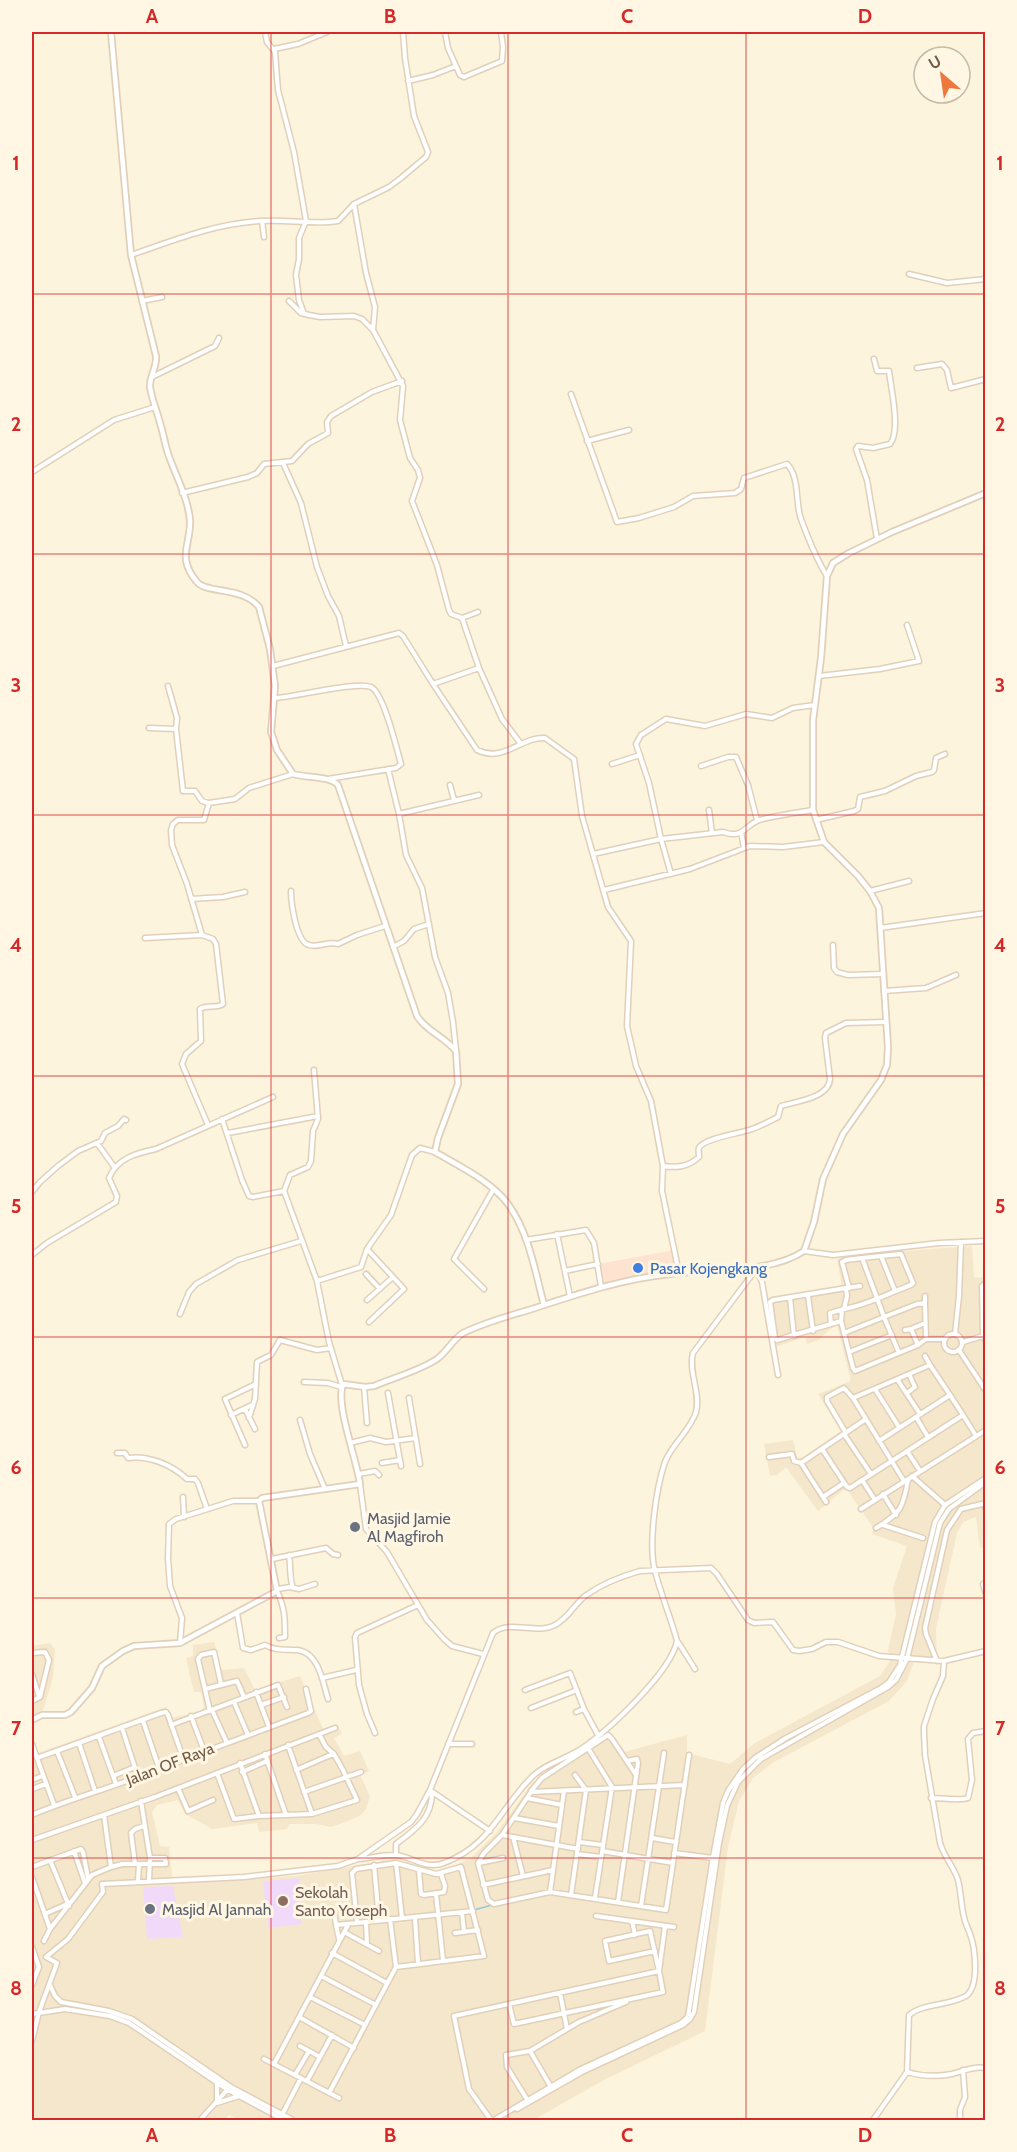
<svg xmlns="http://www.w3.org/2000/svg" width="1017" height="2152" viewBox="0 0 1017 2152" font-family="Cabin,sans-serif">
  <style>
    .residential { fill: #f5e7cb }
    .commercial { fill: #fee3d0 }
    .education { fill: #f1daf9 }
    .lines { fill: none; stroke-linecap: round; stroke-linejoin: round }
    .stream { stroke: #97c7d9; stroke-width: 1.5 }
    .minor-casing { stroke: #e1d0b9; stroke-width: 7 }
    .tertiary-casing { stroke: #e1d0b9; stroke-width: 8 }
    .minor { stroke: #fff; stroke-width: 4 }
    .tertiary { stroke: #fff; stroke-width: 4.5 }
    .grid { fill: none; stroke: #d62828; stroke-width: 1.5; stroke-opacity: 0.55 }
    .shop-dot { fill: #3f7fe0; stroke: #fff7e4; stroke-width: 2 }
    .worship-dot { fill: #6b7280; stroke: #fff7e4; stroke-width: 2 }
    .education-dot { fill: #8d6e63; stroke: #fff7e4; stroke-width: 2 }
    .labels { text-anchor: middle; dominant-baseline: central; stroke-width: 6; stroke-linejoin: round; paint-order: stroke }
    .shop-label { font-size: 16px; fill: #366cbe; stroke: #fff7e4; text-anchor: start }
    .worship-label { font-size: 16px; fill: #5b616d; stroke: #fff7e4; text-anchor: start }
    .street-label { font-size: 16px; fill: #735b45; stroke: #fff7e4 }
    .education-label { font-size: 16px; fill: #785e54; stroke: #fff7e4; text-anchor: start }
    .neatline { fill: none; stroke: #d62828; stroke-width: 2 }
    .grid-label { font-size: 20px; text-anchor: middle; font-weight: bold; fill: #d62828 }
  </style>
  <rect width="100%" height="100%" fill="#fdf4dd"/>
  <!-- residential -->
  <path class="residential" d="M972,1246L974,1277L986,1278L985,1547L980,1548L976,1517L963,1522L957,1533L936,1628L937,1663L915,1659L907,1681L889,1701L774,1762L753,1778L739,1801L728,1847L705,2031L604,2080L533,2120H240L229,2115L223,2120H32V1738L38,1753L166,1707L171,1718L202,1711L204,1707L201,1692H194L186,1658L193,1656V1645L214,1642L222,1670L244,1668L255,1690L300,1676L323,1729L337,1724L342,1734L334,1738L344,1756L360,1751L369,1771L360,1775L370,1796L366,1809L361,1815L348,1821L331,1827L316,1824H289L287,1829L259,1832L257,1823L212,1829L185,1814L178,1800L157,1805L152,1812L160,1846L169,1847L173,1883L296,1876L388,1860L400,1861L436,1874L471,1858L498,1831L532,1783L606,1733L624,1752L687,1735V1753L730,1764L755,1743L880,1676L890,1661L888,1650L896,1614L893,1588L907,1546L872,1534L874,1529L846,1488L818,1511L786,1467L777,1475L770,1476L764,1444L793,1440L797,1457L802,1458L841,1431L818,1394L851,1381L837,1325L829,1330L819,1340L807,1344L805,1337L772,1348L767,1298L842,1287L837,1259L917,1250Z
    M50,1643L55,1650L53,1678L43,1710L32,1724V1646Z"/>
  <!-- commercial -->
  <path class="commercial" d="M675,1250L679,1273L601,1287L598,1264Z"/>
  <!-- education -->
  <path class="education" d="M299,1878L302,1924L268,1928L263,1881Z
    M173,1886L183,1937L147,1939L143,1887Z"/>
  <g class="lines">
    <!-- stream -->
    <path class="stream" d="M474,1910L492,1905"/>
    <!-- minor casing -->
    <g class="minor-casing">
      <path id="minor" d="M265,32L267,42L275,52L278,90L294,152L306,221L299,238V259L296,275L299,300L304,314
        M445,32L448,48L460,75L464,77L502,61L503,47L501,32
        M274,49L298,44L327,32
        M408,81L433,75L456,66
        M354,204L366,273L375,307L373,330L403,386L400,420L410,458L418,470L420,478L412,501L437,565L449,610L451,614L462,618L479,668
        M262,221L264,237
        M131,255C174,240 214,224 260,221C286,219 313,225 338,221L354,204L389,187L401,178L426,157L428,152L414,116L405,58L403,32
        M909,274L947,283L986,279
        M142,301L162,297
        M289,301L301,313L309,315L320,317L354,316L362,319L373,330
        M874,359L877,371H889C891,389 901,431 890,444L873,448L858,446L856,449L867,480L877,539
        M917,368L942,364L947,370L951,388L986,379
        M152,377L215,346L219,338
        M571,394L617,522L639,518L674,507L693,496L735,493L741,489L744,478L787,464C800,477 795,503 801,519C808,538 816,559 827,576
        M587,441L629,430
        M283,463L301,503L317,567L328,596L339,616L346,646
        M32,472L114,420L155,407
        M182,493L248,477L257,473L264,464L292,461L308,444L328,433L327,422L331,416L372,392L402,381
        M462,618L478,612
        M273,666L399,633L403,636L433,684L479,668L502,719L521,744
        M819,676L880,669L919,661L907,625
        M433,684L477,750C504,763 520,737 545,738L574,759L582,816L608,907L631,941L627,1026L636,1066L651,1101L663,1166L662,1191L679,1273
        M168,686L177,718L176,729L183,791H195L202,801L208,803
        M275,698C295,697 357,681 371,687C384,693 397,750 401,764L396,768L328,779
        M149,728L176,729
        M612,764L640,755
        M701,766L728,757H736L748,785L757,820
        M388,769L399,814L406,855L422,888L435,957L448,993L453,1022L456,1050
        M450,785L454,800
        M709,810L712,833
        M813,810C803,812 764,817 757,821C744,827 742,839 723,832L661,839L649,783L636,744L641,735L666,719L705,726L746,714L772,718L793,708L815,705
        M399,814L479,795
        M816,820L854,811L858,809L860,797L885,791L916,776L932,772L934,770L936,758L945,754
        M741,832L744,848
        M593,854L661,839L671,874
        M604,890L690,869L750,846L783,847L824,842
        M291,891C291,902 296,942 309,945C318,948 328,941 338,944L357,935L385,926
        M870,891L909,881
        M191,899L223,897L245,892
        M880,928L986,913
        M202,935L187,884L172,845L171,830L173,824L178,820H204L209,803L235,799L249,788L293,774
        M145,938L202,935L213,939L216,944L223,1004C217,1009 207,1004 200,1009L201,1041L186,1054L182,1064L208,1125
        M833,945L834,968L837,972L848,975L883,974
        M393,947L404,941L414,929L429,924
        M884,991L926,988L956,975
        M314,1070L318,1119L313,1131L311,1161L308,1167L290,1175L284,1191L317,1281L329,1342L342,1385
        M222,1119L242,1180L249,1196L253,1197L284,1191
        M228,1133L318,1116
        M97,1143L115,1168
        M663,1166C677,1168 688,1167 699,1157C699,1154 698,1150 699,1148C703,1138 743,1133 752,1129C761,1126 770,1121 778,1117L781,1106C797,1101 829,1098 830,1079L825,1038L826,1033L846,1023L886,1022
        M32,1192L40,1182L58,1166L78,1151L101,1141L105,1133L118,1126L124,1119L126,1120
        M557,1234L570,1296
        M526,1240L586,1230L594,1243L601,1287
        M367,1249L404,1289L369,1322
        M804,1251L833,1255L939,1243L986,1241
        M32,1255L47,1243L116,1202L117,1196L109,1178C117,1158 137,1153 156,1149L273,1097
        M881,1256L895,1291
        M565,1271L598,1264
        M755,1272L759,1275L762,1282L778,1375
        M366,1274L380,1289
        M317,1281L361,1267L367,1249L391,1215L412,1155L420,1148L435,1152
        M849,1288L842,1262L846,1260L862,1258
        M484,1289L454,1259L493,1190
        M808,1296L813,1331
        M790,1298L794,1336
        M367,1300L393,1277
        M925,1303V1296
        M842,1310L841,1321L853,1368L855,1371L918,1345L911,1329L905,1330
        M180,1314L189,1292L196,1284L238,1260L301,1241
        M841,1321L777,1340L775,1338L770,1302L773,1300L846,1288
        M831,1324L830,1313L844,1309L847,1296L846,1288L860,1286
        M911,1329L925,1323
        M844,1333L884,1317L862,1258L901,1254L913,1283L911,1285C889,1293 867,1305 844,1309
        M955,1334L959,1296L961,1242
        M944 1343a9 9 0 1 1 18 0a9 9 0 1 1-18 0Z
        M983,1336L982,1286L986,1283
        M963,1342L983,1336L986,1341
        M918,1345L926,1339H945
        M959,1350L986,1391
        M849,1352L892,1335
        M899,1353L884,1317L917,1304L925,1303L926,1339
        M925,1356L930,1365
        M897,1379L920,1414
        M304,1382L328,1383L341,1387
        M364,1387L367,1423
        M875,1389L899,1427
        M388,1393L401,1466
        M907,1393L915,1387L909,1374
        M409,1398L420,1464
        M853,1398L930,1365L950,1395L879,1441
        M245,1409L255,1429
        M231,1415L252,1405
        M963,1415L976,1436
        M916,1417L928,1437
        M249,1418L255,1399L257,1362L271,1355L280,1340L317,1350L331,1348
        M300,1420L310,1454L325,1489
        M846,1433L827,1401V1397L844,1388L853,1398L904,1481
        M844,1434L871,1474
        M350,1443L370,1438L386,1442L416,1438
        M245,1445L225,1399L256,1384
        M822,1449L847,1487L850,1488L963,1415L950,1395
        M907,1451L920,1471
        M117,1453H125L128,1458C149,1455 172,1465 187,1479H195L198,1483L207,1509
        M769,1457L792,1454L794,1461L801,1463L826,1502
        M382,1463L400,1460
        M801,1463L866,1419
        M359,1474L375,1471L379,1475
        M912,1476L945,1505
        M862,1480L875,1500
        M360,1484L366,1529L387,1552L427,1620L444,1639L452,1646L483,1654
        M883,1494L896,1515
        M183,1497L184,1517
        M823,1497L844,1483
        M984,1503L986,1510
        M861,1509L986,1430
        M883,1525L923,1538
        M876,1528C901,1513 903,1508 908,1480
        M289,1555C291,1567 289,1577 293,1588
        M272,1559L326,1548L333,1554L338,1555
        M986,1583L983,1584L986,1594
        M278,1589L290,1587L299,1589L315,1584
        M277,1591C285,1608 285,1619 285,1637L279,1638
        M237,1613L243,1648L251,1650L265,1645C276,1651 285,1649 297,1650C319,1652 323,1683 328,1699
        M678,1642L695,1669
        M180,1643L182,1618L170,1586L168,1559L169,1524L176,1519L233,1501H259
        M32,1653L45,1652L49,1660L41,1693L40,1697L32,1701
        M937,1661L926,1634L925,1628L947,1530L961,1509L986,1503
        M32,1674L39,1696
        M322,1678L356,1670
        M205,1689L237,1681L244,1697
        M525,1690L570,1673L584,1709L598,1735
        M256,1692L269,1727
        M234,1702L248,1735
        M261,1705L284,1697
        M531,1708L577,1690
        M212,1710L227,1743
        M210,1711L198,1659L201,1655L214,1652L221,1684
        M576,1712L584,1709
        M191,1716L204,1751
        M143,1721L159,1768
        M171,1725L278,1685L287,1707
        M122,1728L138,1777
        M375,1733L367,1714L359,1685L355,1637L357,1633L418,1605
        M99,1737L116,1784
        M79,1743L95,1791
        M32,1744L37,1758
        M448,1744H472
        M288,1745L312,1814
        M588,1748L612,1787L595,1898
        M57,1751L75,1797
        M265,1754L286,1815
        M240,1763L259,1816
        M296,1770L333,1754
        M242,1772L267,1761
        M217,1773L234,1819L259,1816L312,1814L357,1800L343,1770L334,1754L326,1747L319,1734
        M113,1776L135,1767
        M32,1780L42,1776
        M685,1785L531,1792L502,1835L484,1853L478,1863L488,1900L494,1904L550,1892L666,1910L689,1755
        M178,1788L188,1811L213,1800
        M32,1789L46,1784
        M431,1791L490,1831
        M531,1791L542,1778L608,1735L612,1739L636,1775
        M304,1792L361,1772
        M527,1798L562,1805
        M931,1798C941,1798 961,1801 968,1798L972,1780L968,1739L973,1733L986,1731
        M141,1801L150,1858L149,1880
        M54,1805L37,1758L161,1713L166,1712L168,1715L183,1758
        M32,1815C67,1800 104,1790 140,1776C196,1755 251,1734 308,1713L311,1711L306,1689
        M104,1815L111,1867
        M514,1818L559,1826
        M502,1835L578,1849
        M513,1837L523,1876
        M652,1838L675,1842
        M32,1840L155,1797L335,1728
        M579,1842L603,1845
        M74,1851L85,1883
        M602,1851L673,1863
        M674,1853L713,1858
        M577,1854L601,1857
        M396,1855V1844C415,1830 432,1818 432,1793
        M360,1859C371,1858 385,1854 396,1855C413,1857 426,1870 444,1863C492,1845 500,1807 534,1775C547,1763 566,1759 581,1749C608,1731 671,1672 677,1641C671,1618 661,1595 655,1571C648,1545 656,1488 665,1462C672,1444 690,1431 696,1412C701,1393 688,1372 693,1353L754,1272L755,1267
        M50,1860L69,1906
        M396,1863L402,1918
        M479,1863L503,1858
        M135,1864L131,1833L135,1829L144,1826
        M374,1865L379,1920
        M32,1867L81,1849L83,1852L88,1878
        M419,1871L421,1894L424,1895L444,1892L445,1886L441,1874
        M32,1877L50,1929
        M138,1881L139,1864
        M483,1885L553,1870
        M550,1892L564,1791
        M436,1894L443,1960
        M571,1895L586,1790L575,1775
        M618,1902L638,1763L637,1759L627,1761
        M641,1906L664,1753
        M334,1911L336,1925
        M462,1913L464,1932
        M45,1914L67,1904
        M596,1916L674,1927
        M415,1918L418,1964
        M390,1919L396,1967
        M632,1921L635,1935
        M366,1922L367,1944
        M344,1932L379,1951
        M455,1933L478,1930
        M339,1939L336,1925L473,1911
        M44,1941L50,1929L92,1875L111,1867L122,1864H166L165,1858H150
        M32,1947L39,1967L32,1985
        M332,1953L387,1983
        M321,1976L376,2005
        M50,1985L55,1996L61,2002L109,2011L132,2019L231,2087L293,2120
        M560,1993L567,2029
        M310,1997L365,2025
        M509,2004L514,2024L663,1992L659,1971L665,1926
        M32,2014L65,2009L110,2016L129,2023L228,2090L284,2120
        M299,2017L354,2048
        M32,2041L39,2012L57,1963L46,1957L68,1939L103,1892L102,1884L244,1877L338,1866L358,1859L411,1822L417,1814L430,1790L493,1633C509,1619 537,1635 555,1625C568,1618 574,1605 585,1596C600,1585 622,1576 640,1571L711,1568L717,1574L748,1620L754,1623L773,1622L793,1650L799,1651L812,1649L826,1642H838L879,1656L944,1661L986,1651
        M300,2046L320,2057
        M530,2051L579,2022L626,2002
        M264,2059L339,2098
        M274,2064L348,1925
        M907,2072C921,2076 937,2077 952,2074C964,2071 973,2066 986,2068
        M295,2075L309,2051
        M307,2081L332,2035
        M217,2083V2103L239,2096
        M329,2093L396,1967L484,1956L461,1867L436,1874L396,1863L356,1869L352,1873L357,1922
        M528,2101L507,2067L506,2055L530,2051L551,2087
        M517,2109L582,2072L683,2025L690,2019L694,2012L719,1843L727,1806L738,1782L761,1759L888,1687L896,1680L907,1659L940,1523L949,1509L986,1482
        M282,2115L301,2078
        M200,2120L228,2089
        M491,2120L469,2089L454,2016L659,1971L650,1931L605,1941L609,1961L655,1951
        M494,2120L581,2069L681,2023L688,2017L713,1857L723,1803L728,1791L743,1769L755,1758L786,1738L881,1688L889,1682L900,1665L935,1522L945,1505L986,1478
        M873,2120L907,2072L909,2015C924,2003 949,2006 966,1996C980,1986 975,1947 970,1934C968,1928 965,1923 964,1917C961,1905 961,1892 958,1880C954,1867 944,1857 940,1843L925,1755L924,1733V1726L933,1699L943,1676L944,1661
        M960,2120V2110L965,2097L963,2070"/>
    </g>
    <!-- tertiary casing -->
    <g class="tertiary-casing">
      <path id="tertiary" d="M111,32L131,255L156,356C157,368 149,377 150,387C152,400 157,411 160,423C164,435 165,447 170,459C177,478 188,499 190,520C191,545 176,557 197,582C207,594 242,586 259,607L270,649L275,686L271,732L277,750L293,774C307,778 330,776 338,785L417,1016C426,1031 445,1037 456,1051L458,1084L438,1138L435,1152C459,1166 491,1181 508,1204C529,1233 535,1271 544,1305
        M32,1720L42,1715H65L71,1712L92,1688L102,1666L123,1651L134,1646L180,1643L277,1591L259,1501L262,1498L360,1484C357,1460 335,1404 343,1384L365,1387L374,1386C395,1377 419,1371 437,1359C447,1352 452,1340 463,1333C485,1322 509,1316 532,1309C578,1294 622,1279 670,1274C709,1269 770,1274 804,1251L814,1222L823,1179L843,1134L881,1080L887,1065L888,1047L879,908L870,891L858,876L824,842L813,810V720L821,658L827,576L833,563L849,553L892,532L986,493"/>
    </g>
    <!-- minor -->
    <use href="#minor" class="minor"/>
    <!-- tertiary -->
    <use href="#tertiary" class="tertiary"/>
  </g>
  <!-- grid -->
  <path class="grid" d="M271,32V2120M508,32V2120M746,32V2120M32,294H986M32,554H986M32,815H986M32,1076H986M32,1337H986M32,1598H986M32,1858H986"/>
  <!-- markers -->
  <circle class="shop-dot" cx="638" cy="1268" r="6"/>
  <g class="worship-dot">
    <circle cx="355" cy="1527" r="6"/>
    <circle cx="150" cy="1909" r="6"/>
  </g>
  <circle class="education-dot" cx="283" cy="1901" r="6"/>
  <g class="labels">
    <!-- shop labels -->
    <g class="shop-label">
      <text x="650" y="1268">Pasar Kojengkang</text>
    </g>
    <!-- worship labels -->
    <g class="worship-label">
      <text x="367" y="1518">Masjid Jamie<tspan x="367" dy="18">Al Magfiroh</tspan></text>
      <text x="162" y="1909">Masjid Al Jannah</text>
    </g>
    <!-- street labels -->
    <g class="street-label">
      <text transform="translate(170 1764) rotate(-21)">Jalan OF Raya</text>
    </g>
    <!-- education labels -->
    <g class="education-label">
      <text x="295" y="1892">Sekolah<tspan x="295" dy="18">Santo Yoseph</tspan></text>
    </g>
  </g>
  <!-- border -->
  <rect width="1017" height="2152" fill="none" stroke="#fff7e4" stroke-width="66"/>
  <!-- north arrow -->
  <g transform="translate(942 75) rotate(331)"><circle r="28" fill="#fff7e4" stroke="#c7b9a4" stroke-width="1.5"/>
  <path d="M0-4.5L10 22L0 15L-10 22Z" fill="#ee773c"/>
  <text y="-9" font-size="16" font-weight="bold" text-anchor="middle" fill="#735b45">U</text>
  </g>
  <rect x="33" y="33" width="951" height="2086" class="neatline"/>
  <g class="grid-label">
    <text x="152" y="23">A</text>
    <text x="390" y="23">B</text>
    <text x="627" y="23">C</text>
    <text x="865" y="23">D</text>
    <text x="16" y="170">1</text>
    <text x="1000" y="170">1</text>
    <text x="16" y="431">2</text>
    <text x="1000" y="431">2</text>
    <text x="16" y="692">3</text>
    <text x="1000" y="692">3</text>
    <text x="16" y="952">4</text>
    <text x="1000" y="952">4</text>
    <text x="16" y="1213">5</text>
    <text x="1000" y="1213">5</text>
    <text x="16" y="1474">6</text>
    <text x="1000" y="1474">6</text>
    <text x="16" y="1735">7</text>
    <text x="1000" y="1735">7</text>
    <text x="16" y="1995">8</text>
    <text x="1000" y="1995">8</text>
    <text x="152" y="2142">A</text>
    <text x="390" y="2142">B</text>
    <text x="627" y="2142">C</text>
    <text x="865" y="2142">D</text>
  </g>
</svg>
